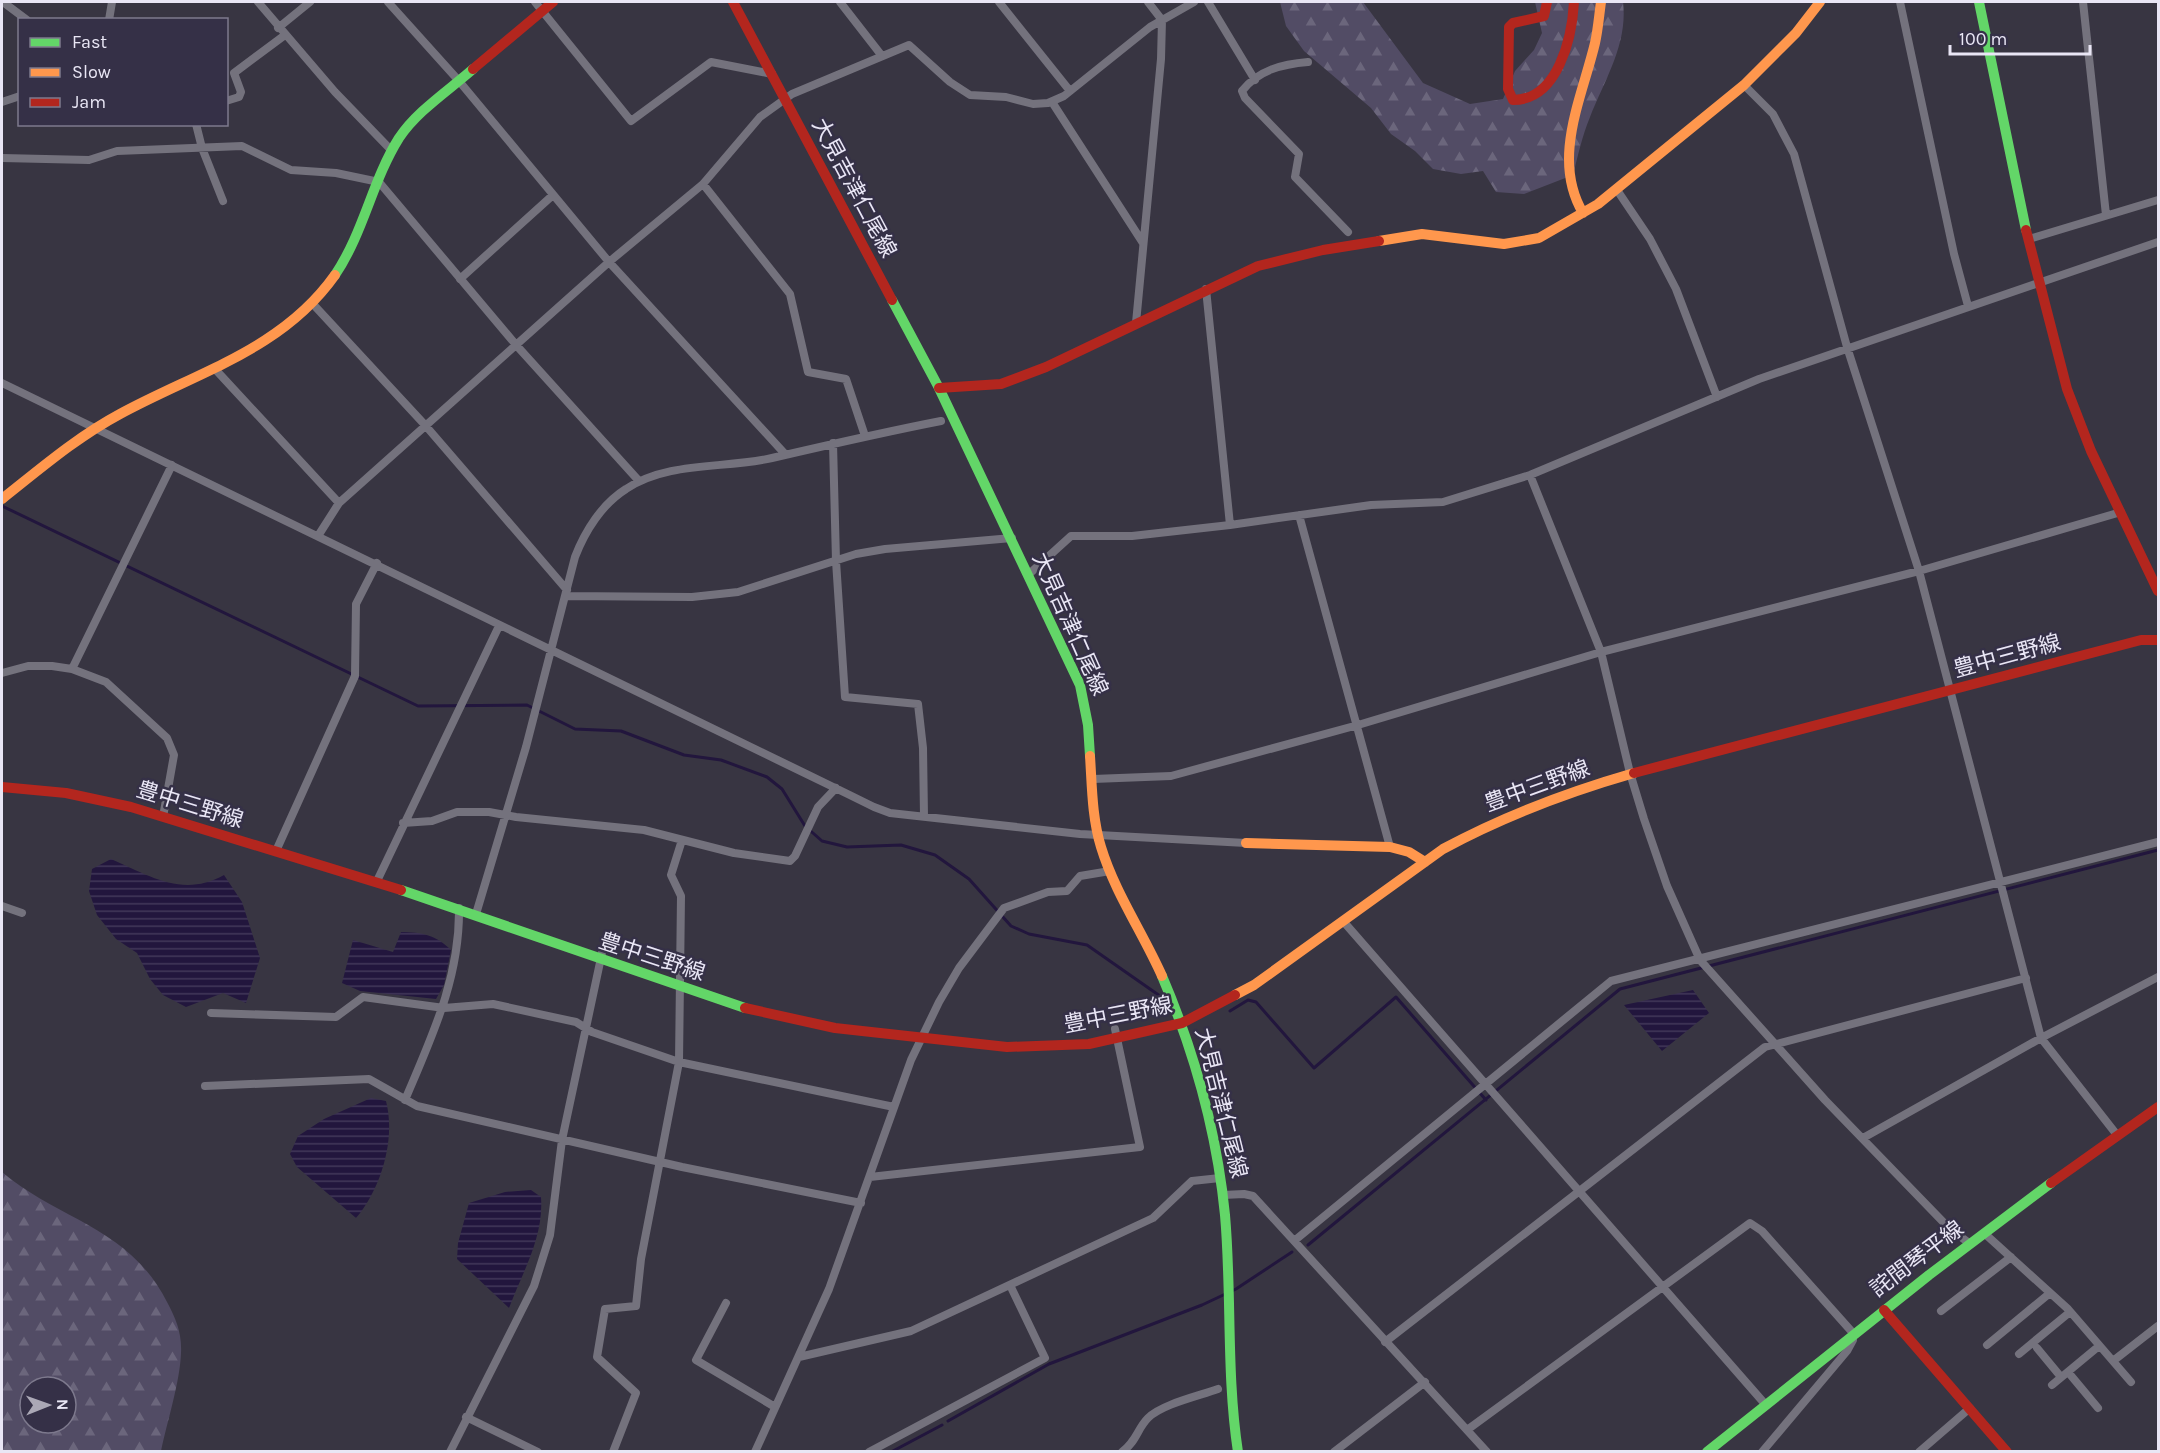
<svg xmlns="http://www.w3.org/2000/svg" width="2160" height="1453" viewBox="0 0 2160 1453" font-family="Karla,'Noto Sans JP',sans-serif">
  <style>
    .forest { fill: url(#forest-firs); fill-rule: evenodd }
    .water { fill: url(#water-rules) }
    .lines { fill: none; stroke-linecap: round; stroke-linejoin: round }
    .stream { stroke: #22163d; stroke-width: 3 }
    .street { stroke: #74727d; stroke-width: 8 }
    .fast { stroke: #63d668; stroke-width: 10 }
    .slow { stroke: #ff974d; stroke-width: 10 }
    .jam { stroke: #b3261e; stroke-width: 10 }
    .labels { text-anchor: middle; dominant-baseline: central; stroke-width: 5; stroke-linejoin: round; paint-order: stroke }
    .street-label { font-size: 22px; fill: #e9e6f5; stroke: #353047 }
  </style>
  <defs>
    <pattern id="forest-firs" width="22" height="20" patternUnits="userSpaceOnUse" patternTransform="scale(1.5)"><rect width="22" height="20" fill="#524c65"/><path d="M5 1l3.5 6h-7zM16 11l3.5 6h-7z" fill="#6b667c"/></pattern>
    <pattern id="water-rules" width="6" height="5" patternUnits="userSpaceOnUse" patternTransform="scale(1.5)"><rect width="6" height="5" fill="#22163d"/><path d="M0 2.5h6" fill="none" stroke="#42385a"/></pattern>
  </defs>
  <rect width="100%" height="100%" fill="#383542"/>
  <!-- forest -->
  <path class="forest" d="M1280,2H1363L1423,83L1470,104L1503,99L1515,71L1534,50L1542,33L1535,2H1623C1628,44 1605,79 1590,117C1582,136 1578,156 1573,175L1524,194L1496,192L1483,171L1461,174L1433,169L1415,151L1391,134L1371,108L1304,51L1286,26Z
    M2,1172C60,1221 129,1227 167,1302C176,1319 182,1333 181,1353C180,1382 167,1422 161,1451H2ZM30,1387H66V1423H30Z"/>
  <!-- water -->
  <path class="water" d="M111,859C150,876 183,898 224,875L242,902L260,958L246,1003L223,993L186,1007L163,995L150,979L137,953L116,939L97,915L89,891L92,869Z
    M401,932C422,932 436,935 451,950L444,985L436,999L360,991L342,983L353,940L393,952Z
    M1693,990L1709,1013L1662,1051L1624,1005Z
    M371,1098L386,1101C396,1139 381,1189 356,1218L297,1167L290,1154L298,1136L324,1119Z
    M531,1190L541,1197C544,1237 523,1271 509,1308L457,1259L458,1243L469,1203L505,1192Z"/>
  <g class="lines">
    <!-- stream -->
    <path class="stream" d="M2,506L418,706L527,705L575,729L621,731L684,755L721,760L767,777L782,789L805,826L822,841L847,847L901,845L935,855L969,879L1011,926L1029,934L1087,945L1160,996
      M1230,1011L1248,1000L1256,1002L1314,1068L1396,997L1486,1100
      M1308,1245L1620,989L2158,850
      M948,1421L1049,1364L1202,1305L1236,1289L1292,1252
      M891,1452L942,1425"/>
    <!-- street -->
    <path class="street" d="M3,2L27,20
      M258,2L335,92L392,151
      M388,2L459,81L609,262L785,454
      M535,2L631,121L711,62L772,74
      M840,2L882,56
      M999,2L1070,91
      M1208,2L1255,80
      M1900,2L1954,254L1968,306
      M2083,2L2106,215
      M109,20L112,2
      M278,28L310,2
      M1308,62C1283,64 1258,70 1242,91L1245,98L1299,154L1295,177L1348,232
      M1744,85L1773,114L1794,154L1847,347L1919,571L2041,1038L2117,1135
      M226,101L239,97L241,92L234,73L285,35
      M2,102L20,96
      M1052,102L1143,243
      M196,124L202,148L223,201
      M2,158L89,160L117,151L242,146L291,170L336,173L379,182L517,346L639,481
      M703,184L790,294L808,372L846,379L865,436
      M1617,190L1650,239L1676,289L1717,397
      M2029,239L2158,200
      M460,279L553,195
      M1206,289L1230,525
      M312,303L425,425L567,590
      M1136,323L1161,59L1162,20L1148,2
      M215,369L339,503
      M2,383C293,523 584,664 874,807L890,813L1080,834L1246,843
      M833,443L836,561L845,697L918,704L923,748L924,816
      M1530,475L1601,652L1630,773L1644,819L1667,886L1700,960L1825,1100L1949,1228L1969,1243
      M1299,515L1390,847
      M318,536L339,503L609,262L703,184L760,117L792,94L909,45L950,82L970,95L1006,97L1033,104L1048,103L1064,96L1150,27L1194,2
      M1028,575L1071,536H1132L1230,525L1371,505L1443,502L1530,475L1759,379L2158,242
      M565,596L692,597L738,592L856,554L885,549L1012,538
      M72,669L172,465
      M2,673L28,666H52L72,669L106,682L167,738L174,755L163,817
      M1093,779L1171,776L1358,725L1601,652L1919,571L2121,512
      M403,823L432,821L457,812H489L516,817L644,830L734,853L790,861L795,856L818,807L836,788
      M276,851L355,676L356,604L377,563
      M377,881L499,626
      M2,906L22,913
      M476,914L526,747L575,557C585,531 602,504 626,489C668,461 724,469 772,458C828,445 884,432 941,421
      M1343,921L1765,1404
      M211,1013L336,1017L363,997L444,1008L493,1004L576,1022L592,1032L679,1062L894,1107
      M205,1086L369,1079L417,1106L682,1167L861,1203
      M405,1100C432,1036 460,978 459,908
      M1863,1138L2041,1038L2158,977
      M870,1177L1140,1147L1115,1029
      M1223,1195L1244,1194L1253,1196L1487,1452
      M1984,1233L2068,1309L2131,1382
      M1294,1241L1611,981L2158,842
      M726,1303L696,1360L775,1407
      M1941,1311L2011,1257
      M1385,1342L1765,1047L2026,978
      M1987,1345L2050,1293
      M2037,1348L2061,1377
      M2019,1354L2070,1312
      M799,1357L911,1331L1153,1218L1192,1181L1220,1178
      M2113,1361L2158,1326
      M2068,1372L2098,1408
      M2052,1385L2099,1346
      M466,1417L538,1452
      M1467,1430L1750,1223L1762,1231L1853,1333V1340L1847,1351L1762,1452
      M450,1452L534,1286L550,1235L562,1140L602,953
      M613,1452L636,1393L597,1357L605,1309L636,1306L641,1259L679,1062L681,896L671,875L682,840
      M755,1452L829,1289L911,1060L939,1002L959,968L1004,908L1048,892L1067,891L1080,876L1110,871
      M869,1452L1045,1358L1010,1285
      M1122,1452C1137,1441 1137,1429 1148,1418C1162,1404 1199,1396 1218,1389
      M1334,1452L1425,1382
      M1919,1452L1970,1408"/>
    <!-- fast -->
    <path class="fast" d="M1979,2L2026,230
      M335,275C364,232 372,181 399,138C417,111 448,91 473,69
      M892,300L939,388L1080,685L1088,725L1090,756
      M401,890L745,1008
      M1162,976C1194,1051 1217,1134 1225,1215C1232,1294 1226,1373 1238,1452
      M1707,1452L1929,1275L2051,1183"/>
    <!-- slow -->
    <path class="slow" d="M1583,213C1551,159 1582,98 1595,43C1598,30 1599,16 1601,2
      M1379,241L1422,234L1504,244L1539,238L1598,204L1744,85L1796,33L1820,2
      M2,499C40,469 77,437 120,414C197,372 282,350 335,275
      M1090,756C1092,786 1092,818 1101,847C1115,893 1143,933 1162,976
      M1246,843L1390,847L1409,852L1425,862
      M1235,995L1254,985L1443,849C1504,816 1568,792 1634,773"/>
    <!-- jam -->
    <path class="jam" d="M733,2L892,300
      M1547,2L1544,16L1513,23L1509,27L1508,89L1513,100C1558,100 1572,38 1574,2
      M473,69L553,2
      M2026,230L2067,389L2091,451L2158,591
      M939,388L1001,384L1046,367L1258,266L1323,250L1379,241
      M1634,773L2141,640H2158
      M2,787L66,793L131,807L401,890
      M745,1008L835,1028L1007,1047L1089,1044L1182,1023L1235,995
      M2051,1183L2158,1107
      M1884,1310L2007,1452"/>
  </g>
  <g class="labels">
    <!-- street labels -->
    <g class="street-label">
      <text transform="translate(854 188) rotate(62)">大見吉津仁尾線</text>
      <text transform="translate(1070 624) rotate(66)">大見吉津仁尾線</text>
      <text transform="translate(2007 656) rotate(-15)">豊中三野線</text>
      <text transform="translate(1537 786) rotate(-20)">豊中三野線</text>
      <text transform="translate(190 805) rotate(17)">豊中三野線</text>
      <text transform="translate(652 957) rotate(18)">豊中三野線</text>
      <text transform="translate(1118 1015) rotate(-11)">豊中三野線</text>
      <text transform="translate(1221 1103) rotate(76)">大見吉津仁尾線</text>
      <text transform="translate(1917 1259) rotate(-37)">詫間琴平線</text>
    </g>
  </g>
  <!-- border -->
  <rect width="2160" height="1453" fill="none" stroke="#e9e6f5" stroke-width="6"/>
  <!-- legend -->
  <rect x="18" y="18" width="210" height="108" fill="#353047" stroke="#7d798d" stroke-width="1.5"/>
  <rect x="30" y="38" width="30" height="9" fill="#63d668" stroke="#7d798d" stroke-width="1.5"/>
  <text x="72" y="48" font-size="18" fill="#e9e6f5">Fast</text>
  <rect x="30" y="68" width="30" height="9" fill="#ff974d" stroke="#7d798d" stroke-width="1.5"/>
  <text x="72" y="78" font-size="18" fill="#e9e6f5">Slow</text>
  <rect x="30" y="98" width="30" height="9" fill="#b3261e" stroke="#7d798d" stroke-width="1.5"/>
  <text x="72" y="108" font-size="18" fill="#e9e6f5">Jam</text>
  <!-- north arrow -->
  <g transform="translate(48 1405) rotate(89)"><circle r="28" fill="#353047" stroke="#7d798d" stroke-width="1.5"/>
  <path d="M0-4.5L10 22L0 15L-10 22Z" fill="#aba8b6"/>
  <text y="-9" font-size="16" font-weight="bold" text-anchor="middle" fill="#e9e6f5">N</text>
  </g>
  <!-- scale -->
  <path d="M1950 45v9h140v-9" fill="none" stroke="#e9e6f5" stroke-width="3"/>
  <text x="1959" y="45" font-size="18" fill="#e9e6f5" stroke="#353047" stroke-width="4.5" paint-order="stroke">100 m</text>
</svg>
